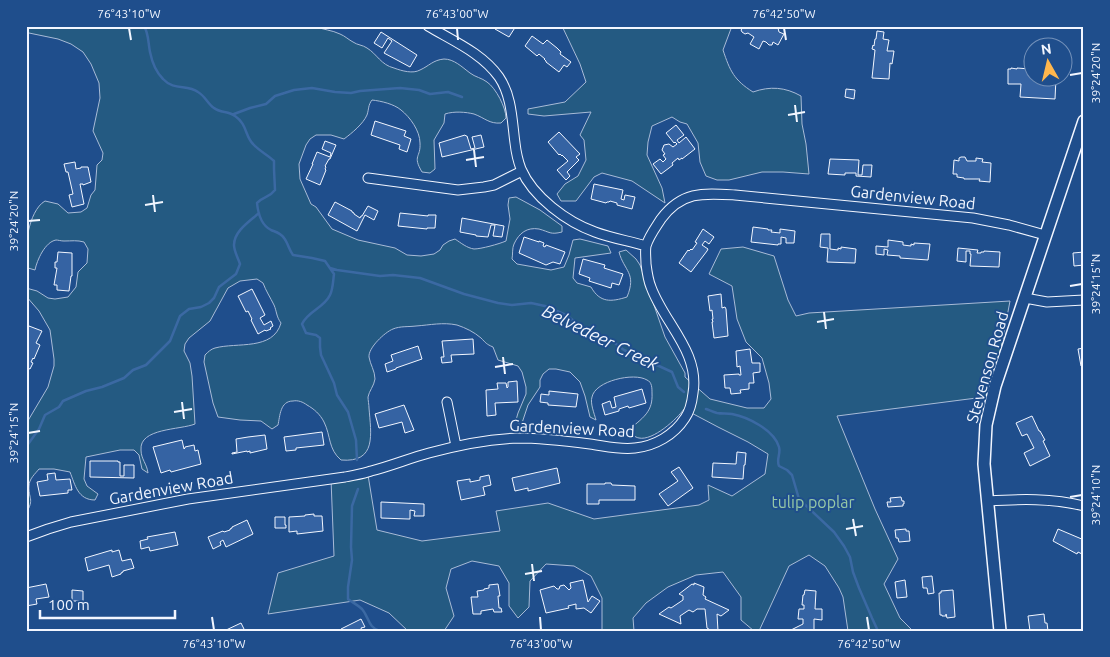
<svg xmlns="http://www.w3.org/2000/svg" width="1110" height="657" viewBox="0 0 1110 657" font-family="Ubuntu,sans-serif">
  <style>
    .green { fill: #245a82; stroke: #a8bbd7 }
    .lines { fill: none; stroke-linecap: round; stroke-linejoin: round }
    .stream { stroke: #3b69a3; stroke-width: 2.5 }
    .building { fill: #3563a3; stroke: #f2f6ff }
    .street-casing { stroke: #f2f6ff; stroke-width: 11 }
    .secondary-casing { stroke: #f2f6ff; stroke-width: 14 }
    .street { stroke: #1f4e8c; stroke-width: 9 }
    .secondary { stroke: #1f4e8c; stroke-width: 11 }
    .ticks { fill: none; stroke: #f2f6ff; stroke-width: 2 }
    .labels { text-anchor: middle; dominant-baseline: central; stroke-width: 4; stroke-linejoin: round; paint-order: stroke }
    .street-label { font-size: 16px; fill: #f2f6ff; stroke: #1f4e8c }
    .park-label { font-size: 16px; fill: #97c8a6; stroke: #1f4e8c }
    .water-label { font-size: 18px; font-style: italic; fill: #f2f6ff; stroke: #1f4e8c }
    .neatline { fill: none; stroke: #f2f6ff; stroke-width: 2 }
    .ticks-label { font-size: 12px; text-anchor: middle; fill: #f2f6ff }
  </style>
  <rect width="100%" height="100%" fill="#1f4e8c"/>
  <!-- green -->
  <path class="green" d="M26,26H315C323,30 332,30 340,34C345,36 349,40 353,42C357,45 363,45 367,48C377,54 381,65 394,68C402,71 413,74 420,70C429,66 433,60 444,59C454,59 462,67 470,73C475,77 482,78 487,82C496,88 506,108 506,118L501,123C489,124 485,118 474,114C466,112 454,111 445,114L444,123L434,140L435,169L430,173L422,172C412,155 421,158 420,143C420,131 410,117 401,110C394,104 381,101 372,100C368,105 369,109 367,115C363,124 352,133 344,139L331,135H316L310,139L306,145L299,164L300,179L311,204L316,207L332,229L358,240L395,248L407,255L421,256L434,254L440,250L443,245L449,241L455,239C461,243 467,248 474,249C481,249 499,244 506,241L510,219L508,205L509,198L516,197L540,210L562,226V232C550,235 550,232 539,229C527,227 519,233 514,244C512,248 513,254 512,259L517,264L551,270L564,267L569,255L573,240L580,239L608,246L611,253L575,258L573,278L577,283L591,287C600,303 611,302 627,297C637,273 624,271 619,252L626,250L636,259L640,265L665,337L685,373V377L710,399L747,408H764L771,399L769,383L762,358L746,342L737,319L732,286L709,274L721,249L743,247L774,256L788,300L796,316L809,313L1010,301L992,396L837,416L875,509L898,559L884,584L900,618L913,631H848L843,597L839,588L825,566L809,555L789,566L759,631H754L741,620V597L723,572L696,575L668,587L646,603L633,618L634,631H602V598L591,576L574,566L546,564L530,581L529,607L518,618L509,606V583L499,566L472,561L451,569L446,588L454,616L444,631H408L389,613L360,600L268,614L278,573L334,556L331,479L368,475L377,530L422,541L500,531L496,511L548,503L594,519L699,505L709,500L708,485L732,496L765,474L768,454L748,442L718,427L684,409C677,419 653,441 639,438C637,438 633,435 631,435V428C644,417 653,411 652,393C652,388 652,382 647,380C634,372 595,381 592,397C590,403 594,413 596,420L590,417L585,396L580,382L570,372L556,369H549L543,374L540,380V387L528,405L521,426L516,420L518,413L526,394V387L522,372L518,366L498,360L493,347C486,344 486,343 481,338C474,332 466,328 457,325C443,322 430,325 416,326C408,327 400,326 393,329C385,332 368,348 369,357C370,364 375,371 375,379C374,386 369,391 368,397C368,400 369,405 369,408C371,434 377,463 341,460C328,449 331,436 324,422C320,414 314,409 307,405C303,402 298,400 293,401C280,401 280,416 278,425L272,429L261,421L240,420L218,417L213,403L204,362L205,355C208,352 211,349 215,348C237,342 273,351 281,323C276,316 277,312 274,305C270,297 266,291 263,283L257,279L240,281L228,288L210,321L189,338L185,344L184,351L190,363L192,376L195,424C180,430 139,428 141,450C141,459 147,464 148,473L142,469L139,455L134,450H120L86,457L84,479L87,486L98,494L95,500C78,500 75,485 70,472L54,469H39C35,474 29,479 29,486C28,498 35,499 26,513V424L48,387L54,366V359L50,330L39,311L26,296V288L37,291L48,298L55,299L68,297L76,287L78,272L87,263L88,249L84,242C77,240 72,241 64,241C61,241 58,240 56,240C45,242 37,260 35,270L28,268C23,251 28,211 45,201L58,204L68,213L81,212L87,208L91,195L95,190L97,165L102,160L103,153L93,131L100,98L99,83L91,64L83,52L71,44L58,39L29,33L26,31Z
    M562,26H732L723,50C730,71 734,80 753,92C770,86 785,87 801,96L802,124L806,144L809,174L783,172H762L729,180H717L706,176L700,162L698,143L687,124L680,122L672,117L652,126L648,142L647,155L662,188L665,203L632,181L602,173L594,177L576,201H561L557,194L565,184L578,176L586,160L584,140L580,135L591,112L544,116L528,114V109L565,102L586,82L580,64Z"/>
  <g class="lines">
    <!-- stream -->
    <path class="stream" d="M144,26C149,34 148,43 150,52C152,62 156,72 163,79C174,91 187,84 198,92C205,96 208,104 214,108C220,113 229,111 235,116C247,124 245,136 253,144C259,151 268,155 274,161V169L275,190C269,198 264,196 257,203C258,213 261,225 271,230C276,232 281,233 284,238C288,243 289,250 293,255L312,258L325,261L334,274C333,281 333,289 330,295C324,308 308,311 302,324L306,333L316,335L320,338V347L321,355L334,383L337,395L348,412L356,440L357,460
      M234,114L250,108L266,104L275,96L294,90L312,88L335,92L351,93L360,91L400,88L419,90L430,94L448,92L462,97
      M330,268L337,270L380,276L393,275L420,278L464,294L498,303L512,305L531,303L545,306L566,315L586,330L594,334L608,338L624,350L672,372L678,387L684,392
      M706,409C709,410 713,412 717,413C722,414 727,413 732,414C748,417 774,430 779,447C781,454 776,459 779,466L787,470L792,475L799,499L834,532L844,546L850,557L853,572L859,588L872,618L878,631
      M26,447L39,429L45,415L59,407L63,401L86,391L102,387L124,378L133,370L146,365L170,341L180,316L189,309L201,307L209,303L214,298L219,287L236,274L240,264C238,258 234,251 234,245C234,231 250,221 259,213
      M358,489L352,506L351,547L352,560L348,587V599C353,603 358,605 362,609C369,617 368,628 380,631"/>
  </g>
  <!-- building -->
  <path class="building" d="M497,26H516L509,37L495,29Z
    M744,26H774L778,28L779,32L784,34L778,45L773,42L772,45H769L766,42L763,41L759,49L750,44L754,37L748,33L745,34L742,32L741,30Z
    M877,31L884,32L883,39L889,40L887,51H894L892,64L890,63L889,79L872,78L875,50L872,49L873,45L874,46L875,39H876Z
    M381,32L417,55L410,67L384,53L392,41L388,38L382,48L374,43Z
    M532,36L543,44L547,40L557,48L561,52L560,54L571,62L567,67L564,65L559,72L546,62V61L544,59H545L539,54L537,56L525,46Z
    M1011,68L1017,69V68L1030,69L1029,75H1032V78H1037V82H1047V78H1056L1055,99L1020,97L1021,84H1008V69H1011Z
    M846,89L855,90L854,99L845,97Z
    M375,121L406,131L404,136L411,139L407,152L399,149L400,145L371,135Z
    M676,125L684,135L677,140L679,143L686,137L695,149L682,159V158L679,160L678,158L672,163L673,165L661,174L653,164L660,159L663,162L666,159L663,155L665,154L662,150L664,145L669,144L673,147L677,144L675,142L674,143L666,133Z
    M559,132L580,154L576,157L579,160L567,172L570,176L566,180L557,170L568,161L562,155V156L560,154L559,155L548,142Z
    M465,135L466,136H467L471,149L475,148L472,137L481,135L484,147L442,157L439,143Z
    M325,141L336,145L330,159H329L325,166L326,167L325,169L326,170L320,185L306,179L313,164H312L317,152L330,157L331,153L322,149Z
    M961,157H965L967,161H976V158L983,159L982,162L991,163L990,182L979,181L980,179H964V178L957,177V174H953L954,160L959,161V158Z
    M830,159L859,160L858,175H862L863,165H872L871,177L856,176V173H845V175L828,174Z
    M75,162L76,169L81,168V167H88L91,182L83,185V184H80L84,204L72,207L69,195L73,194L68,172H66L64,164Z
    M594,184L623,190L621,199L624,200L625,195L635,197L632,209L617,205V203L610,201L609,202H607L606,203L591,199Z
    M335,202L352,211V212L354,213V214L360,218L361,216H362L368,206L378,211L374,220L365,215L357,231L328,215Z
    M400,213L428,216V215H436L435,228H427V229L398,226Z
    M462,218L504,226L502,237L493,236L495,225H491L488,237L476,236V235L460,232Z
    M753,227L768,229V230H772L771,232L780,233V229L795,231L794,243H786V238L781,237V244H778V245L751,242Z
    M703,229L714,237L709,244L705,241L702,245L708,249L707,251L691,272L679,263L688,250L689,251L691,249L692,250L697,243L695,242Z
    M821,234H830V249L838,250V248L841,249V247L856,249L855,263L827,262L828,248L820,247Z
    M524,237L539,242V241L544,243L543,246L545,247L546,245L565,252L560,264L553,262L546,265L519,253Z
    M888,240L903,242V245L911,246V244L914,245V243L930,244L928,260L900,258V256L887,255L888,250L884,249V255L876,254V246L888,247Z
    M958,248L978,250L977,253H981V252H984V251L1000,252L999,267L970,266L971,254H970V251H966V262L957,261Z
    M58,252L72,253V276H71L69,291L57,290V285H54L57,268H55V262H57Z
    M1084,252V265L1074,266L1073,253Z
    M583,259L605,265L604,268L623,274L619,285L612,283L611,288L589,281L590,278L579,274Z
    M252,289L265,315L260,318L264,325L271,321L273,326L270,328L271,329L266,331L265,330L258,334L251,320L252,319L248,311L246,312L238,296Z
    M721,294L722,308L725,307L726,309L728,336L714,338L712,322H713L712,319H713L712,310L710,311L708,296Z
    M29,326L42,331L36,343L40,345L34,359L33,358L31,362L33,363L30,369L27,368V369L28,370L26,374V333Z
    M473,339L474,354L451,355L452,362L442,363L441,357H444L442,341Z
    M418,346L422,359L396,368V369L387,372L385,364L393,361L391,355Z
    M1084,348V365L1081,366L1078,349Z
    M750,349L752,363H760V372L753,373L754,383H749V389L740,390L741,393L731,394L730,388H725L724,375L739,374V375H741L740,366L737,367L736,351Z
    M517,381L518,402L495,403L496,415L487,416L486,390L498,389L497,383H506L507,388L508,387V382Z
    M642,389L646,403L629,408L628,406L619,409V411L605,415L602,404L610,401L612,408L616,407L614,397Z
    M549,391L578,394L576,407L548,405V403L540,402L541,394L549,395Z
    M404,405L414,430L405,433L402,422L379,428L375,414Z
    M1032,416L1039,431H1040L1045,440L1043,441L1050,456L1030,466L1024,453L1034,448L1027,434L1022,436L1016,423Z
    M322,432L324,445L296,448V450L286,451L284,437Z
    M265,435L267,449L250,453V451L247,452V451L232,454V453L237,452L236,439L248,437Z
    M182,440L184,449L185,448V447L194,445L195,451L198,450L201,464L171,472L170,470L161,473L153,447Z
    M737,452L746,453L745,465H744L743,479L712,477L713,463L736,464Z
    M90,461H118V462H120V476H124V465H134V478L90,477Z
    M679,467L693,488L668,506L659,494L678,481L671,472Z
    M557,468L560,483L528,491V488L515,491L512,478Z
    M55,473L56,480L70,479L72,490H68V493L40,496L37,482L48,480L47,474Z
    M489,475L491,485L483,487L485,495L461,500L457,481L470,479V482L480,480V477Z
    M605,483H611L612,485L635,486V500H599V504H587V484H605Z
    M901,497L902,501H904V504H903V506L888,507L887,502H891L890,498Z
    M381,502L424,504V516H414L415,511L410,510V519H408L381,518Z
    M314,514V516H322L323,531L297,534V531L289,532V517L305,516V515Z
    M275,517H285V525H286V528H275Z
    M247,520L253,534L226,547L223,540L220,542L221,545L213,549L208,537L223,531L224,532L230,530V529L232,528V527Z
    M906,529V531H909L910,541L899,542L898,538H896L895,530Z
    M1058,529L1084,540V555L1078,552L1077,554L1053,541Z
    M175,532L178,545L150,551L149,547L141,549L140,541L148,539L147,537Z
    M112,550V552L119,550L122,561L131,559L134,568L123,571V572L121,573V574L112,577L109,565L88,571L85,558Z
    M932,576L934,593L928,594L927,588H923L922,577Z
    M583,580L588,602L592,596L600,601L591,613L584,608L576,609V604L568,606L569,608L546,613L540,590L554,586L557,589H559L560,586L564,585L569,590L571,588L570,583Z
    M905,580L907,597L897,598L895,582Z
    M694,583L704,587L703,595L706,597L705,599L729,610L721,616L717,614L718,631H712L707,628L705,609H697L693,612L689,610L680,616L681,624L659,614L669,607L671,608L683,600V596L679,594L692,584L694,585Z
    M46,584L49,597L36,599L37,604L26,606V588Z
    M498,584L500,596H498L499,608H501L502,612H494L493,609L481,611V614H473L471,597H478L477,591L484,590V589L489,588V585Z
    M72,590L83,591V601H72Z
    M805,590L816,591L815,609H822V620L814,619V631H789L803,624V619H798L799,609H804V605H802L803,595H804Z
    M953,590L955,617L947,618L946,614V616H942V615H940L939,593H941V591Z
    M1044,614L1045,623H1047L1048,631H1030L1028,616Z
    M361,619L365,627L361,628L362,631H342L341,629Z
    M241,623L245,631H224Z"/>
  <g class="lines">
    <!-- street casing -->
    <g class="street-casing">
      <path id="street" d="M428,26C453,41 482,53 499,77C512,96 512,121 515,143C516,152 518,161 521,169C533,197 567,222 595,232C611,238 629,241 646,246
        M368,178L458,190L484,187L494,185L522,171
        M1025,298L1047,302L1084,300
        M447,402L456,446
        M988,501C1020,499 1052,498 1084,506
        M26,537L48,529L71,522L188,499L345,477C354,475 363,474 371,471C391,466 410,458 429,453C458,445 488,439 518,438C542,438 566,441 590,444C605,446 620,450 635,448C655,446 674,435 685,418C690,411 692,402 693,393C700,352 664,323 651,287C648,280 647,272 646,264C646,259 645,251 646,246C649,236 656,227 661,219C682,191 703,193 735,195L973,218L1009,225L1045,235"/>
    </g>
    <!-- secondary casing -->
    <g class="secondary-casing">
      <path id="secondary" d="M1000,631L984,464L986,425L995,386L1084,121"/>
    </g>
    <!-- street -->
    <use href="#street" class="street"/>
    <!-- secondary -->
    <use href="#secondary" class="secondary"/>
  </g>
  <!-- ticks -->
  <path class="ticks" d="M129,28L131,40M457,28L458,40M784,28L786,40M1070,75L1082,73M795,105L797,122M788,115L805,112M474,150L476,167M466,160L484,157M153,195L155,212M145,205L163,202M28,221L40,220M1070,286L1082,284M824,312L826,329M817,322L834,319M503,357L505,374M495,367L513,364M182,402L184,419M174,412L192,409M28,433L40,431M1070,497L1082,495M853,519L856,536M846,529L863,526M532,564L534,581M525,574L542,571M212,617L214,630M540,617L541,630M867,617L869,630"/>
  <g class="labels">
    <!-- street labels -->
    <g class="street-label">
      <text transform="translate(913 197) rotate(6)">Gardenview Road</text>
      <text transform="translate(987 367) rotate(-74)">Stevenson Road</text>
      <text transform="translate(572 428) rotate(3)">Gardenview Road</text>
      <text transform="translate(171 488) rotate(-10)">Gardenview Road</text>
    </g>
    <!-- park labels -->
    <g class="park-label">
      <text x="813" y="502">tulip poplar</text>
    </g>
    <!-- water labels -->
    <g class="water-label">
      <text transform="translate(601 337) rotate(26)">Belvedeer Creek</text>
    </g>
  </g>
  <!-- border -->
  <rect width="1110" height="657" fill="none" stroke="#1f4e8c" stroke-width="55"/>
  <!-- north arrow -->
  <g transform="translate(1048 62) rotate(352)"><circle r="24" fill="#1f4e8c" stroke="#7391ba"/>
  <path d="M0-4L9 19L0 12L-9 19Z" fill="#ffb74d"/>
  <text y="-8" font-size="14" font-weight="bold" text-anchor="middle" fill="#f2f6ff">N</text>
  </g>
  <!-- scale -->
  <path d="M40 610v8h135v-8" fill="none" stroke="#f2f6ff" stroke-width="2.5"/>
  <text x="48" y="610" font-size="15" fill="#f2f6ff" stroke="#1f4e8c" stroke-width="4" paint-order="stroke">100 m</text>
  <rect x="28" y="28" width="1054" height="602" class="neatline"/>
  <g class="ticks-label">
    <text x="129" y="18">76°43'10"W</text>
    <text x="457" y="18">76°43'00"W</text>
    <text x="784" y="18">76°42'50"W</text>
    <text transform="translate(1096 73) rotate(-90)" y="4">39°24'20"N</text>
    <text transform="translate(14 221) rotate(-90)" y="4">39°24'20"N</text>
    <text transform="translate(1096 284) rotate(-90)" y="4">39°24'15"N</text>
    <text transform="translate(14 433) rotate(-90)" y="4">39°24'15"N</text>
    <text transform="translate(1096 495) rotate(-90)" y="4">39°24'10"N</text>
    <text x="214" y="648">76°43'10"W</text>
    <text x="541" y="648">76°43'00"W</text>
    <text x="869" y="648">76°42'50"W</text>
  </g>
</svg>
